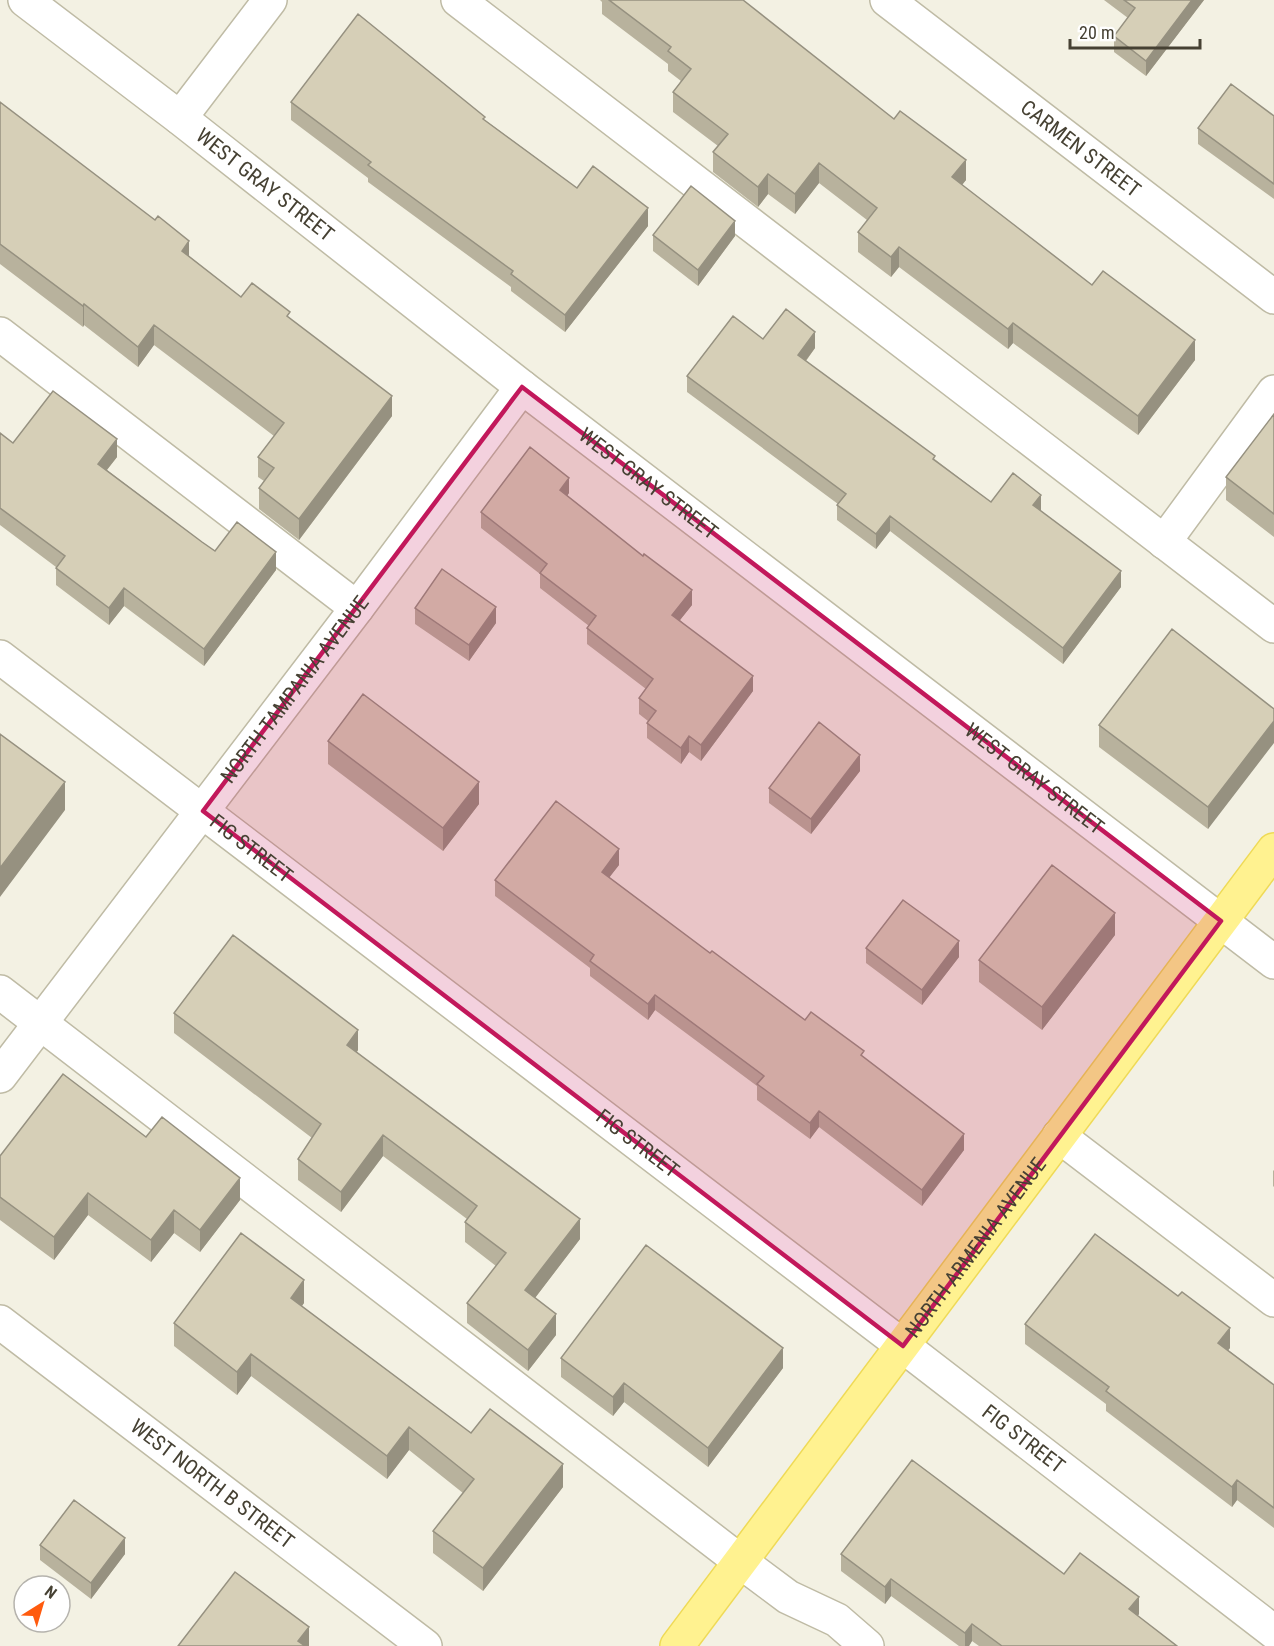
<svg xmlns="http://www.w3.org/2000/svg" width="1274" height="1646" viewBox="0 0 1274 1646" font-family="'Roboto Condensed',sans-serif">
  <style>
    .lines { fill: none; stroke-linecap: round; stroke-linejoin: round }
    .minor-casing { stroke: #bfbba5; stroke-width: 36 }
    .major-casing { stroke: #efda56; stroke-width: 36 }
    .minor { stroke: #fff; stroke-width: 33 }
    .major { stroke: #fff290; stroke-width: 33 }
    .wall { fill: #b8b29d }
    .shaded-wall { fill: #969180 }
    .building { fill: #d6cfb7; stroke: #969180; stroke-width: 1.5 }
    .marked { fill: #c2185b; fill-opacity: 0.2; stroke: #c2185b; stroke-width: 4.5; stroke-linejoin: round }
    .labels { text-anchor: middle; dominant-baseline: central; stroke-width: 6; stroke-linejoin: round; paint-order: stroke }
    .street-label { font-size: 21px; fill: #464133; stroke: #fff }
  </style>
  <rect width="100%" height="100%" fill="#f3f1e3"/>
  <g class="lines">
    <!-- minor casing -->
    <g class="minor-casing">
      <g id="minor">
        <path id="s1" d="M25,0L180,118L522,387L1274,962"/>
        <path d="M458,0L1274,626"/>
        <path id="s2" d="M887,0L1274,297"/>
        <path d="M180,118L270,0"/>
        <path d="M0,334L357,608"/>
        <path d="M1164,542L1274,392"/>
        <path id="s3" d="M0,657L903,1346L1274,1632"/>
        <path d="M0,992L741,1562L788,1597L837,1620L867,1646"/>
        <path id="s4" d="M0,1076L357,608L522,387"/>
        <path d="M1059,1136L1274,1300"/>
        <path id="s5" d="M0,1322L425,1646"/>
      </g>
    </g>
    <!-- major casing -->
    <g class="major-casing">
      <g id="major">
        <path id="s6" d="M677,1646L1274,850"/>
      </g>
    </g>
    <!-- minor -->
    <use href="#minor" class="minor"/>
    <!-- major -->
    <use href="#major" class="major"/>
  </g>
  <!-- wall -->
  <path class="wall" d="M600,0H743L966,180L962,185L1092,285L1195,360L1138,435L1013,343L1008,349L899,267L891,277L858,252V232L867,220L819,183L795,214L768,194L758,207L713,172V152L718,146L673,112V92L681,81L668,71V64L602,14V2Z
    M1104,0H1204L1146,76L1114,52V36L1128,18Z
    M0,102L189,256L241,297L290,318L392,416L299,540L259,509V488L264,481L258,477V457L274,436L154,345L138,367L84,325L83,327L0,264Z
    M291,102L485,120L577,188L648,226L565,332L511,291V287L368,182V178L291,120Z
    M1274,116V199L1198,144V128Z
    M653,235L735,236L698,286L653,251Z
    M763,339L815,348L806,361L991,502L1041,511L1121,587L1063,664L890,531L876,549L837,520V505L838,504L687,392V376Z
    M1274,414V537L1226,500V477Z
    M0,433L13,443L117,457L107,470L202,542L215,551L276,570L204,666L124,606L109,625L56,585V567L0,525Z
    M569,493L567,496L692,605L680,620L753,691L701,761L689,752L681,764L647,738V723L648,721L639,714V698L646,689L587,644V628L589,626L540,588V574L481,528V512Z
    M415,608L496,623L469,661L415,624Z
    M1274,709L1208,829L1099,747V725Z
    M328,741L479,804L443,851L328,764Z
    M860,771L811,834L769,803V788Z
    M619,865L609,877L710,953L805,1020L864,1058L964,1150L922,1206L819,1127L810,1139L757,1100V1086L655,1010L648,1020L590,976V968L495,896V880Z
    M1115,935L1042,1030L979,982V960Z
    M866,948L959,957L922,1005L866,963Z
    M174,1013L358,1050L357,1052L580,1239L535,1298L556,1335L528,1371L467,1323V1303L496,1266L465,1242V1222L467,1219L383,1156L341,1212L298,1180V1159L312,1138L174,1033Z
    M146,1137L240,1200L200,1252L174,1233L151,1262L88,1215L54,1260L0,1220V1156Z
    M1274,1170V1187L1273,1186V1171Z
    M304,1303L302,1306L471,1433L563,1487L483,1591L433,1553V1531L463,1493L409,1450L387,1479L251,1376L237,1395L174,1346V1323Z
    M1025,1324L1230,1348L1228,1350L1274,1385V1528L1237,1500L1232,1507L1106,1411V1404L1025,1344Z
    M561,1358L783,1368L708,1467L624,1402L613,1416L561,1377Z
    M40,1545L125,1554L91,1599L40,1560Z
    M841,1554L1064,1574L1139,1614L1138,1616L1177,1646H979L972,1641L969,1646H959L891,1596L885,1604L841,1571Z"/>
  <!-- shaded-wall -->
  <path class="shaded-wall" d="M1192,0H1204L1146,76V61Z
    M966,160V180L952,197V177Z
    M819,163V183L795,214V194Z
    M768,174V194L758,207V187Z
    M648,208V226L565,332V315Z
    M735,221V236L698,286V270Z
    M189,241V261L182,251Z
    M899,247V267L891,277V257Z
    M84,304V325L83,327V306Z
    M1013,323V343L1008,349V329Z
    M154,325V345L138,367V347Z
    M815,332V348L798,371V355Z
    M1195,340V360L1138,435V416Z
    M392,396V416L299,540V519Z
    M117,439V457L98,481V464Z
    M569,478V493L560,506V490Z
    M1041,495V511L1033,505Z
    M890,516V531L876,549V534Z
    M276,552V570L204,666V649Z
    M1121,571V587L1063,664V648Z
    M124,588V606L109,625V608Z
    M692,590V605L672,630V615Z
    M496,607V623L469,661V645Z
    M753,676V691L701,761V745Z
    M1274,721V743L1208,829V807Z
    M689,736V752L681,764V748Z
    M860,755V771L811,834V819Z
    M65,782V810L0,897V868Z
    M479,782V804L443,851V828Z
    M619,849V865L602,887V872Z
    M1115,913V935L1042,1030V1007Z
    M959,941V957L922,1005V990Z
    M655,995V1010L648,1020V1004Z
    M358,1030V1050L347,1065V1045Z
    M819,1111V1127L810,1139V1123Z
    M964,1134V1150L922,1206V1190Z
    M383,1135V1156L341,1212V1192Z
    M240,1178V1200L200,1252V1230Z
    M88,1193V1215L54,1260V1237Z
    M174,1210V1233L151,1262V1240Z
    M580,1219V1239L525,1311V1290Z
    M304,1280V1303L291,1320V1298Z
    M556,1314V1335L528,1371V1350Z
    M1230,1328V1348L1218,1362V1343Z
    M783,1348V1368L708,1467V1448Z
    M251,1354V1376L237,1395V1372Z
    M624,1383V1402L613,1416V1397Z
    M409,1427V1450L387,1479V1456Z
    M563,1464V1487L483,1591V1568Z
    M1237,1480V1500L1232,1507V1487Z
    M125,1538V1554L91,1599V1583Z
    M891,1579V1596L885,1604V1587Z
    M1139,1597V1614L1129,1627V1609Z
    M972,1624V1641L969,1646H965V1633Z
    M309,1627V1646H298V1641Z"/>
  <!-- building -->
  <path class="building" d="M609,0H743L894,119L900,111L966,160L952,177L1092,285L1103,271L1195,340L1138,416L1013,323L1008,329L899,247L891,257L858,232L877,208L819,163L795,194L768,174L758,187L713,152L728,134L673,92L691,69L668,51L671,47Z
    M1124,0H1192L1146,61L1114,36L1135,8Z
    M358,14L485,117L483,119L577,188L593,166L648,208L565,315L511,274L513,271L368,165L371,162L291,102Z
    M1231,84L1274,116V184L1198,128Z
    M0,102L155,220L158,216L189,241L182,251L241,297L252,283L290,312L287,316L392,396L299,519L259,488L274,468L258,457L284,423L154,325L138,347L84,304L83,306L0,244Z
    M691,186L735,221L698,270L653,235Z
    M786,309L815,332L798,355L935,456L933,459L991,502L1013,473L1041,495L1033,505L1121,571L1063,648L890,516L876,534L837,505L846,494L687,376L733,316L763,339Z
    M53,391L117,439L98,464L202,542L215,551L237,522L276,552L204,649L124,588L109,608L56,568L65,556L0,508V433L13,443Z
    M1274,414V514L1226,477Z
    M530,447L569,478L560,490L643,556L644,554L692,590L672,615L753,676L701,745L689,736L681,748L647,723L656,711L639,698L653,679L587,628L596,616L540,573L547,564L481,512Z
    M442,569L496,607L469,645L415,608Z
    M1172,629L1274,709V721L1208,807L1099,725Z
    M363,694L479,782L443,828L328,741Z
    M819,722L860,755L811,819L769,788Z
    M0,734L65,782L0,868Z
    M556,801L619,849L602,872L710,953L712,951L805,1020L811,1012L864,1051L861,1055L964,1134L922,1190L819,1111L810,1123L757,1084L764,1076L655,995L648,1004L590,961L594,955L495,880Z
    M1052,865L1115,913L1042,1007L979,960Z
    M903,900L959,941L922,990L866,948Z
    M233,935L358,1030L347,1045L580,1219L525,1290L556,1314L528,1350L467,1303L506,1253L465,1222L477,1206L383,1135L341,1192L298,1159L321,1124L174,1013Z
    M63,1074L146,1137L162,1117L240,1178L200,1230L174,1210L151,1240L88,1193L54,1237L0,1197V1156Z
    M241,1233L304,1280L291,1298L471,1433L490,1409L563,1464L483,1568L433,1531L474,1479L409,1427L387,1456L251,1354L237,1372L174,1323Z
    M1095,1234L1178,1296L1182,1292L1230,1328L1218,1343L1274,1385V1508L1237,1480L1232,1487L1106,1391L1109,1387L1025,1324Z
    M646,1245L783,1348L708,1448L624,1383L613,1397L561,1358Z
    M912,1460L1064,1574L1080,1553L1139,1597L1129,1609L1177,1646H1002L972,1624L965,1633L891,1579L885,1587L841,1554Z
    M74,1500L125,1538L91,1583L40,1545Z
    M235,1572L309,1627L298,1641L305,1646H178Z"/>
  <!-- marked area -->
  <path class="marked" d="M522,387L1221,921L903,1346L203,811Z"/>
  <g class="labels">
    <!-- street labels -->
    <g class="street-label">
      <text stroke="none"><textPath href="#s2" startOffset="244">CARMEN STREET</textPath></text>
      <text stroke="none"><textPath href="#s1" startOffset="303">WEST GRAY STREET</textPath></text>
      <text stroke="none"><textPath href="#s1" startOffset="789">WEST GRAY STREET</textPath></text>
      <text stroke="none"><textPath href="#s4" startOffset="486">NORTH TAMPANIA AVENUE</textPath></text>
      <text stroke="none"><textPath href="#s1" startOffset="1275">WEST GRAY STREET</textPath></text>
      <text stroke="none"><textPath href="#s3" startOffset="316">FIG STREET</textPath></text>
      <text stroke="none"><textPath href="#s3" startOffset="802">FIG STREET</textPath></text>
      <text stroke="none"><textPath href="#s6" startOffset="498">NORTH ARMENIA AVENUE</textPath></text>
      <text stroke="none"><textPath href="#s3" startOffset="1288">FIG STREET</textPath></text>
      <text stroke="none"><textPath href="#s5" startOffset="267">WEST NORTH B STREET</textPath></text>
    </g>
  </g>
  <!-- north arrow -->
  <g transform="translate(42 1604) rotate(37)"><circle r="28" fill="#ffffff" stroke="#b5b3ad" stroke-width="1.5"/>
  <path d="M0-4.5L10 22L0 15L-10 22Z" fill="#ff5b0e"/>
  <text y="-9" font-size="16" font-weight="bold" text-anchor="middle" fill="#464133">N</text>
  </g>
  <!-- scale -->
  <path d="M1070 39v9h130v-9" fill="none" stroke="#464133" stroke-width="3"/>
  <text x="1079" y="39" font-size="18" fill="#464133" stroke="#ffffff" stroke-width="4.5" paint-order="stroke">20 m</text>
</svg>
